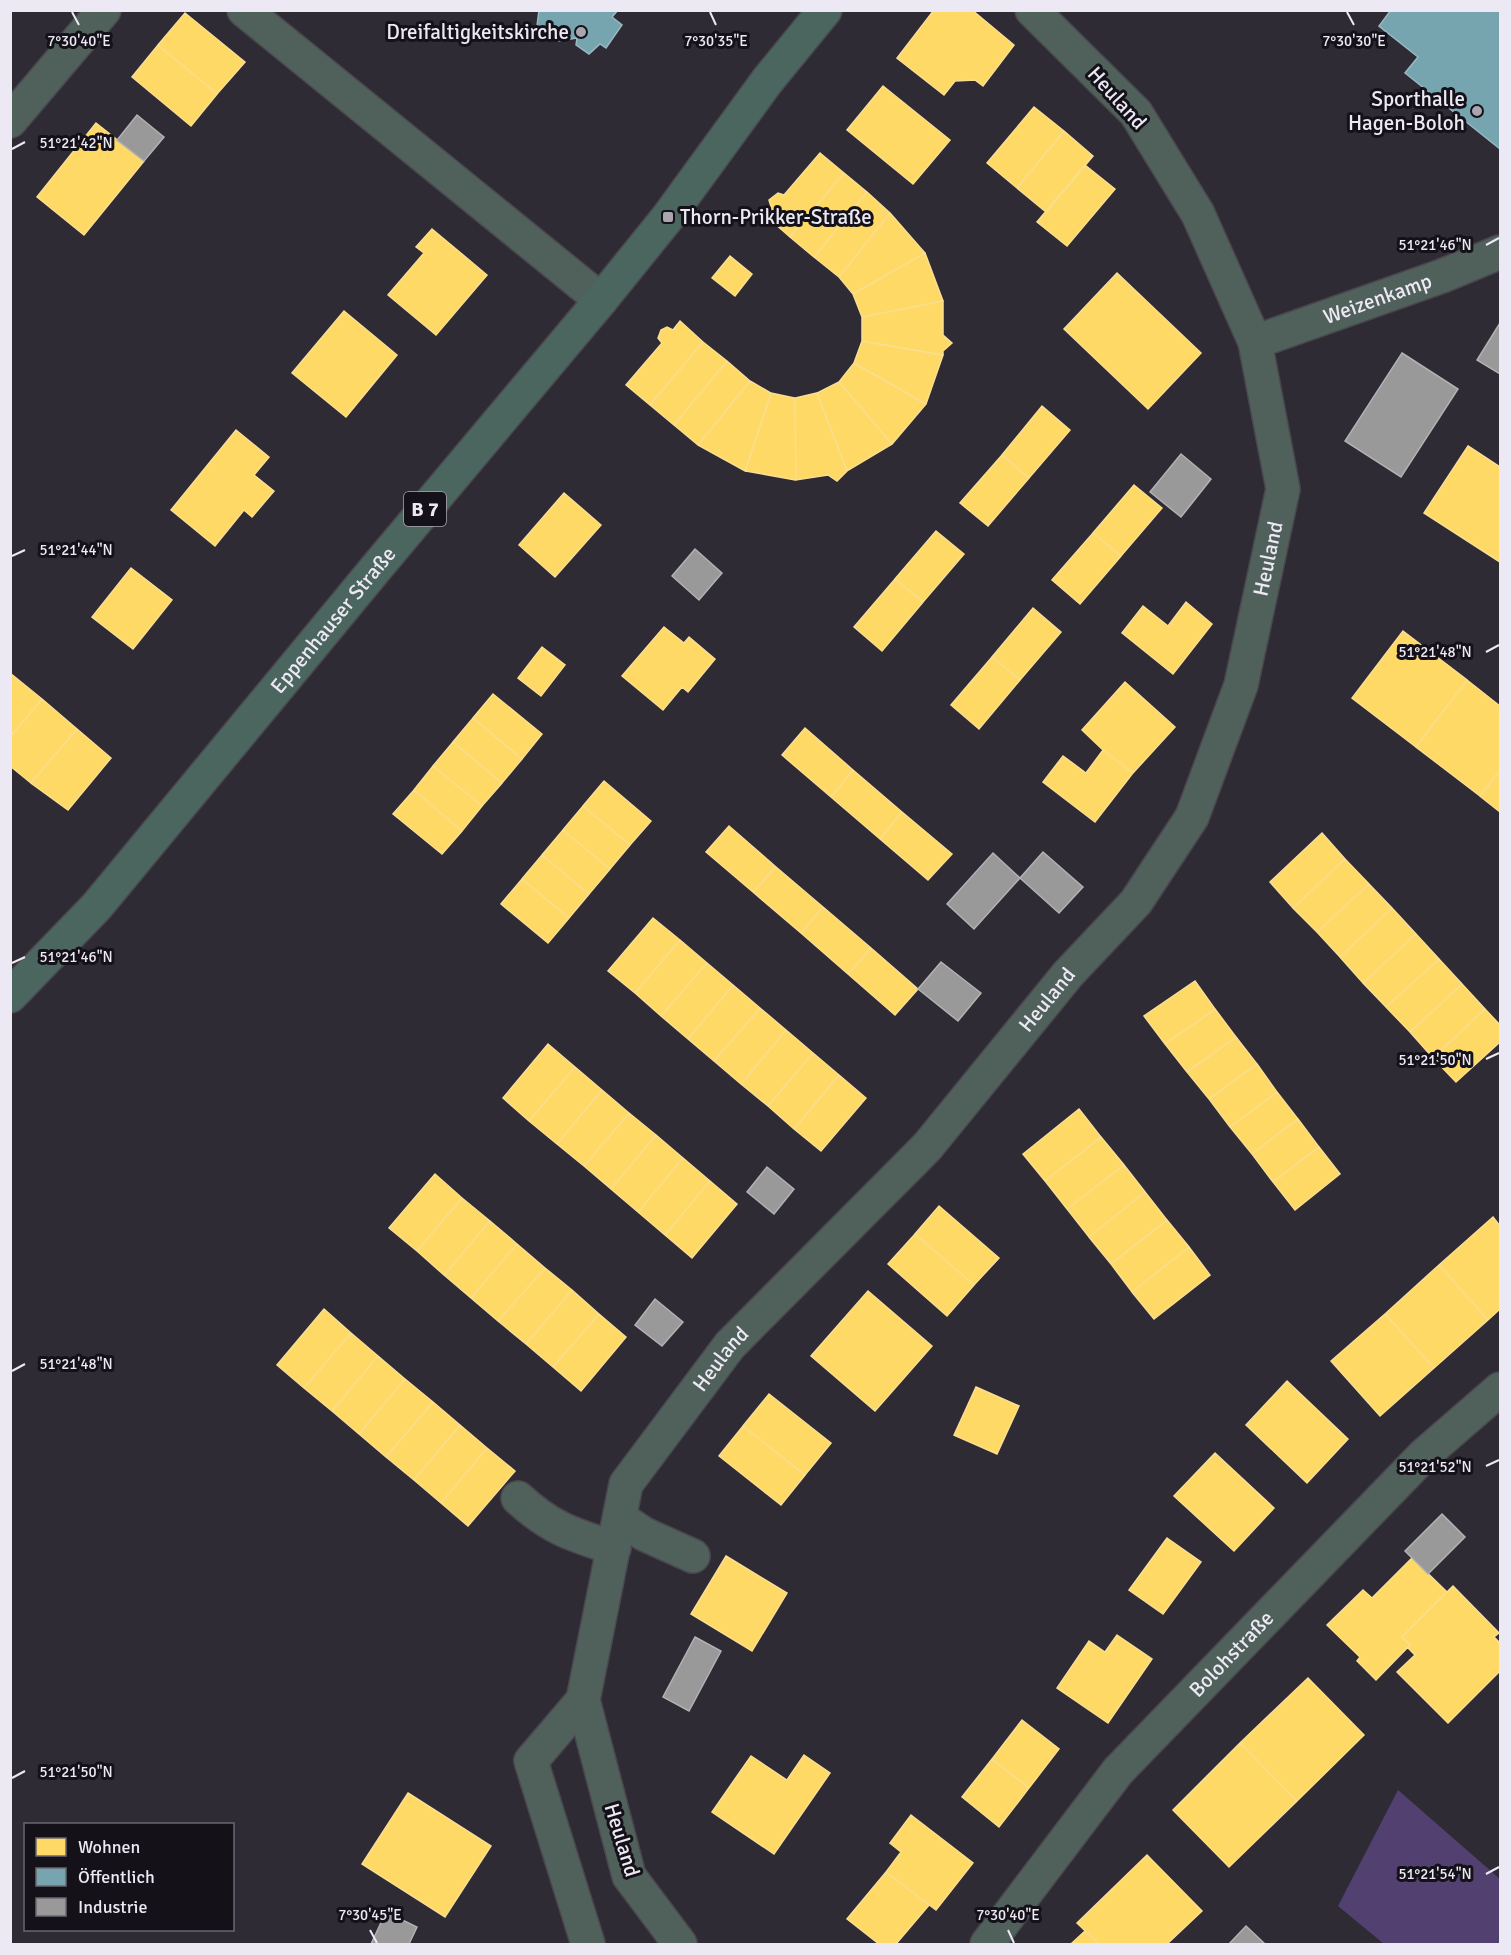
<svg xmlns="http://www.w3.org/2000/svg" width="1511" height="1955" viewBox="0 0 1511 1955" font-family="Signika,sans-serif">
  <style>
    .green { fill: #524070 }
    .homes { fill: #ffd966; stroke: #fade91; stroke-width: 1.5 }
    .public { fill: #76a5af; stroke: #9ab9c4; stroke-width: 1.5 }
    .industry { fill: #999; stroke: #b2b1b4; stroke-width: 1.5 }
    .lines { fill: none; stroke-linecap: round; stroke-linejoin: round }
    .minor-casing { stroke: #4a464e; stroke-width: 36 }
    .major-casing { stroke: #4a464e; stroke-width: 36 }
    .minor { stroke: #50605b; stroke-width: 33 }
    .major { stroke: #4b665f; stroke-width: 33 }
    .ticks { fill: none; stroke: #ede9f4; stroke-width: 2 }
    .poi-dot { fill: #aaa6b1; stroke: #141119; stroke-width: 2 }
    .labels { text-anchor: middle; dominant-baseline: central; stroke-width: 6; stroke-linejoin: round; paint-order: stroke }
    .shield { fill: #141119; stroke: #aca8b2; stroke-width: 1.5 }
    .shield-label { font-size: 20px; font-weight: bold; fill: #ede9f4 }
    .poi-label { font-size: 21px; fill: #ede9f4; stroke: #141119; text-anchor: end }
    .street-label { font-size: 21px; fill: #ede9f4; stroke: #141119 }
    .ticks-label { font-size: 15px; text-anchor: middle; fill: #ede9f4; stroke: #141119; stroke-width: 6; stroke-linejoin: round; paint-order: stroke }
  </style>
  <rect width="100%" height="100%" fill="#2e2b34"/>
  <!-- green -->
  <path class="green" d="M1398,1790L1500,1879V1944H1384L1338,1906Z"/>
  <!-- homes -->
  <path class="homes" d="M934,10H972L1014,45L983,86L975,80L955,81L944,95L897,58Z
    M185,13L245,62L217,94L158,45Z
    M158,45L217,94L191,126L132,77Z
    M883,86L950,140L913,184L847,130Z
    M1034,107L1064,131L1017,188L987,163Z
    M96,123L144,161L84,235L37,197Z
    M1064,131L1093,156L1046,212L1017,188Z
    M820,153L844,173L790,237L766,216L772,210L769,200L778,193L784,195Z
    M1085,165L1115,189L1067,246L1037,222Z
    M844,173L867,192L814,257L790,237Z
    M867,192L890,213L839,277L814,257Z
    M890,213L925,253L853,294L839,277Z
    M432,229L487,275L436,335L388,295L424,253L416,247Z
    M925,253L943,301L862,317L853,294Z
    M730,256L752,274L735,296L712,278Z
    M1117,273L1201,353L1148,409L1064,329Z
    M943,301V335L952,343L943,351V355L862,341V317Z
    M344,311L397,355L346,417L292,373Z
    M680,321L703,342L650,405L626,385L662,343L658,338L661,330L667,327L673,330Z
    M862,341L943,355L926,404L854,363Z
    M703,342L727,361L674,425L650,405Z
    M727,361L750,381L698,445L674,425Z
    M854,363L926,404L892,444L839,382Z
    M750,381L771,393L745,471L698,445Z
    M839,382L892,444L847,471L817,393Z
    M771,393L795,398L796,480L745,471Z
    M817,393L847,471L837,481L828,475L796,480L795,398Z
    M1042,406L1070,430L1029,478L1002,455Z
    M236,430L269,457L254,475L274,491L252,517L244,510L215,546L171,510Z
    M1468,446L1500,467V562L1424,513Z
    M1002,455L1029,478L988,526L960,503Z
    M1134,485L1162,508L1121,556L1093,533Z
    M564,493L601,525L555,577L519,545Z
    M936,531L964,554L923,602L895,579Z
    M1093,533L1121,556L1080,604L1052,580Z
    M131,568L172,600L133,649L92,617Z
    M895,579L923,602L882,651L854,627Z
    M1186,602L1212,624L1173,674L1122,633L1143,606L1168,626Z
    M1033,608L1061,632L1020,680L992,657Z
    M664,627L684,643L689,637L715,659L688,692L682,687L663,710L622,676Z
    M1403,631L1467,680L1416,747L1352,698Z
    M542,647L565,665L541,696L518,678Z
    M992,657L1020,680L979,729L951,705Z
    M10,673L42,699L10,737Z
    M1467,680L1500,706V770L1480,796L1416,747Z
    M1125,682L1175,727L1133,773L1103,750L1082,730Z
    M493,694L542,734L522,759L473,718Z
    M42,699L77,729L31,783L10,766V737Z
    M473,718L522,759L502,783L453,742Z
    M805,728L853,770L831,797L782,755Z
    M77,729L111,758L68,810L31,783Z
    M453,742L502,783L482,806L433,766Z
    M1103,750L1133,773L1095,822L1043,782L1063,756L1086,773Z
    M433,766L482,806L462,831L414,790Z
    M853,770L902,812L880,839L831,797Z
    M1500,770V812L1480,796Z
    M604,781L651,821L630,845L583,806Z
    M414,790L462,831L442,854L393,814Z
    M583,806L630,845L610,869L563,830Z
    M902,812L952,854L928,880L880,839Z
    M729,826L776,867L753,892L706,852Z
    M563,830L610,869L589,894L542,855Z
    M1322,833L1345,859L1293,908L1270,882Z
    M542,855L589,894L569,918L522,879Z
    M1345,859L1369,884L1317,932L1293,908Z
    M776,867L823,907L801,933L753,892Z
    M522,879L569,918L548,943L501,904Z
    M1369,884L1392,908L1340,957L1317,932Z
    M823,907L871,948L848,974L801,933Z
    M1392,908L1416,934L1363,983L1340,957Z
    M653,918L680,940L635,993L608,971Z
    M1416,934L1439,959L1386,1007L1363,983Z
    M680,940L707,963L661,1016L635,993Z
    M871,948L918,989L895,1015L848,974Z
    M1439,959L1462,984L1410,1032L1386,1007Z
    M707,963L733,985L688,1039L661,1016Z
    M1195,981L1215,1009L1165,1044L1144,1016Z
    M1462,984L1485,1009L1433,1058L1410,1032Z
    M733,985L760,1008L714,1061L688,1039Z
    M760,1008L786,1030L741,1084L714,1061Z
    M1215,1009L1236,1037L1187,1072L1165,1044Z
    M1485,1009L1500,1025V1042L1456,1082L1433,1058Z
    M786,1030L813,1053L768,1106L741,1084Z
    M1236,1037L1257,1064L1209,1099L1187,1072Z
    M548,1044L575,1067L529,1121L503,1098Z
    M813,1053L839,1075L794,1129L768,1106Z
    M1257,1064L1277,1092L1230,1127L1209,1099Z
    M575,1067L602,1090L557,1144L529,1121Z
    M839,1075L866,1098L821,1151L794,1129Z
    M602,1090L629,1113L584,1166L557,1144Z
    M1277,1092L1298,1119L1252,1154L1230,1127Z
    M1079,1109L1101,1137L1045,1181L1023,1154Z
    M629,1113L656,1135L611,1189L584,1166Z
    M1298,1119L1319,1147L1273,1182L1252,1154Z
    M656,1135L683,1158L638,1212L611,1189Z
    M1101,1137L1124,1165L1067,1209L1045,1181Z
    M1319,1147L1340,1174L1295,1210L1273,1182Z
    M683,1158L710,1181L665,1235L638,1212Z
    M1124,1165L1145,1192L1089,1237L1067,1209Z
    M435,1174L462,1198L417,1251L389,1228Z
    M710,1181L737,1204L692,1258L665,1235Z
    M1145,1192L1167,1220L1111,1264L1089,1237Z
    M462,1198L490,1221L444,1275L417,1251Z
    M939,1206L999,1258L974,1285L915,1234Z
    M1493,1217L1500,1226V1309L1488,1320L1439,1265Z
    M1167,1220L1189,1247L1132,1292L1111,1264Z
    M490,1221L517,1244L471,1298L444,1275Z
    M915,1234L974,1285L947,1316L888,1264Z
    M517,1244L545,1268L498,1321L471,1298Z
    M1189,1247L1210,1275L1154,1319L1132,1292Z
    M1439,1265L1488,1320L1434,1368L1385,1314Z
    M545,1268L572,1290L526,1344L498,1321Z
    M572,1290L599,1314L553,1367L526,1344Z
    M868,1291L932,1346L875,1411L811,1356Z
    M324,1309L351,1333L304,1388L277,1365Z
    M599,1314L626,1337L581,1391L553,1367Z
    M1385,1314L1434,1368L1380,1416L1331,1361Z
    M351,1333L378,1356L332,1411L304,1388Z
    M378,1356L405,1379L359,1434L332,1411Z
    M405,1379L433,1402L386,1457L359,1434Z
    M1287,1381L1348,1439L1307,1483L1246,1425Z
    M976,1387L1019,1406L997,1454L954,1435Z
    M769,1394L831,1443L805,1475L743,1426Z
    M433,1402L460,1425L414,1480L386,1457Z
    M460,1425L487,1448L441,1503L414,1480Z
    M743,1426L805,1475L781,1505L719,1456Z
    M487,1448L515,1471L468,1526L441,1503Z
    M1215,1453L1274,1508L1234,1551L1174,1496Z
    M1167,1538L1201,1562L1163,1614L1129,1590Z
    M726,1556L787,1593L752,1651L691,1614Z
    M1412,1558L1447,1592L1402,1637L1410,1645L1376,1680L1357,1661L1360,1657L1327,1625L1363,1590L1372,1598Z
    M1453,1586L1499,1633L1494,1637L1500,1643V1671L1448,1723L1397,1672L1415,1655L1408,1648L1410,1645L1402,1637Z
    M1117,1635L1152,1659L1108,1723L1057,1688L1089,1641L1105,1652Z
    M1308,1678L1364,1735L1297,1801L1240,1743Z
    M1022,1720L1059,1749L1029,1788L992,1759Z
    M1240,1743L1297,1801L1229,1867L1173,1810Z
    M804,1755L830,1773L774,1854L712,1812L751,1756L787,1780Z
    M992,1759L1029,1788L999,1827L962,1797Z
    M408,1793L491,1846L445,1917L362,1864Z
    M911,1815L973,1863L936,1910L886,1872L901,1852L890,1843Z
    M1147,1855L1202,1911L1167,1944H1099L1077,1923Z
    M886,1872L929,1905L896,1944H879L847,1919Z
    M1085,1931L1099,1944H1071Z"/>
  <!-- public -->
  <path class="public" d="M539,10H618L612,17L622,25L606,48L600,44L589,54L576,45L577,38L558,41L537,26Z
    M1391,10H1500V149L1405,73L1418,57L1379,26Z"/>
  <!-- industry -->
  <path class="industry" d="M137,115L164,137L144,161L117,140Z
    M1500,323V374L1477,360Z
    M1402,353L1458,389L1401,477L1345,441Z
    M1181,454L1211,479L1181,517L1150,492Z
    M695,549L722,573L699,600L672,576Z
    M1043,852L1083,887L1059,913L1020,878Z
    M993,853L1020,878L974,929L947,904Z
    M941,962L981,993L958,1021L918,989Z
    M767,1167L794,1189L774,1214L747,1192Z
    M655,1299L683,1322L662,1346L635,1325Z
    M1442,1514L1465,1537L1428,1574L1405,1551Z
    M695,1637L721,1651L689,1711L663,1697Z
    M386,1912L417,1927L409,1944H371Z
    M1246,1926L1265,1944H1229Z"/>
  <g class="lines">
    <!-- minor casing -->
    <g class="minor-casing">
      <g id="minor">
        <path d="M244,10L601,300"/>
        <path d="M10,121L104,10"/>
        <path id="s1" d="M1255,342L1442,276L1500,252"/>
        <path d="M518,1498C550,1528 573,1535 614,1548"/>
        <path d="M620,1518L644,1534L693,1556"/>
        <path d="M583,1700L531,1761L588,1944"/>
        <path id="s2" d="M680,1944L629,1876L583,1700L626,1484L730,1345L927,1147L1068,974L1136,902L1192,817L1241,685L1283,489L1255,342L1198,214L1136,113L1032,10"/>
        <path id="s3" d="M987,1944L1118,1771L1424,1455L1500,1389"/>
      </g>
    </g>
    <!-- major casing -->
    <g class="major-casing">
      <g id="major">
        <path id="s4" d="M10,996L97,906L377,567L601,300L668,217L767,81L825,10"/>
      </g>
    </g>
    <!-- minor -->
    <use href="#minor" class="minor"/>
    <!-- major -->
    <use href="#major" class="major"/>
  </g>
  <!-- ticks -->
  <path class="ticks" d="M72,12L79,25M710,12L716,25M1347,12L1354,25M12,149L25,142M1486,245L1499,238M12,556L25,550M1486,652L1499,645M12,963L25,957M1486,1059L1499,1053M12,1371L25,1364M1486,1466L1499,1460M12,1778L25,1771M1486,1874L1499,1867M370,1930L377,1943M1008,1930L1014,1943"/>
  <!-- markers -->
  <g class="poi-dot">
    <circle cx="581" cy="32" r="6"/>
    <circle cx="1477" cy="111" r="6"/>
    <rect x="662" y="211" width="12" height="12" rx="3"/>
  </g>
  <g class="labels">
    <!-- shield labels -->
    <rect class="shield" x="404" y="492" width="42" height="34" rx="4.5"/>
    <g class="shield-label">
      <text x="425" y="509">B 7</text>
    </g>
    <!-- poi labels -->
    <g class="poi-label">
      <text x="569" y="32">Dreifaltigkeitskirche</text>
      <text x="1465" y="99">Sporthalle<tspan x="1465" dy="24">Hagen-Boloh</tspan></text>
      <text x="680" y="217" text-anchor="start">Thorn-Prikker-Straße</text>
    </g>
    <!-- street labels -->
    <g class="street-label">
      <text transform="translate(1117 98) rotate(48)">Heuland</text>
      <text stroke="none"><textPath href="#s1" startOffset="130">Weizenkamp</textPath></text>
      <text stroke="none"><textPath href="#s2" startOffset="1634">Heuland</textPath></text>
      <text stroke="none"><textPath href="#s4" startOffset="496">Eppenhauser Straße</textPath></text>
      <text stroke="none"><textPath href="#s2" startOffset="1130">Heuland</textPath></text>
      <text stroke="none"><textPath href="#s2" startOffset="644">Heuland</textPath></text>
      <text stroke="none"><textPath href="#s3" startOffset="380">Bolohstraße</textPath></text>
      <text transform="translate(622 1840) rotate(73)">Heuland</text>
    </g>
  </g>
  <g class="ticks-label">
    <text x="79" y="46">7°30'40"E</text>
    <text x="716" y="46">7°30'35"E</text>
    <text x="1354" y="46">7°30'30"E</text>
    <text x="76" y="148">51°21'42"N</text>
    <text x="1435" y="250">51°21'46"N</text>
    <text x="76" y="555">51°21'44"N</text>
    <text x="1435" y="657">51°21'48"N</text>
    <text x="76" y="962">51°21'46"N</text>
    <text x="1435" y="1065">51°21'50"N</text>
    <text x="76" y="1369">51°21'48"N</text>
    <text x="1435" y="1472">51°21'52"N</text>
    <text x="76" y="1777">51°21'50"N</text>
    <text x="1435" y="1879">51°21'54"N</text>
    <text x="370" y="1920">7°30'45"E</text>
    <text x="1008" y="1920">7°30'40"E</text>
  </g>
  <!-- border -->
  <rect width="1511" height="1955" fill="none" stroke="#ede9f4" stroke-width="24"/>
  <!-- legend -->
  <rect x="24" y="1823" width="210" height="108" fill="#141119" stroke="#6b6771" stroke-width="1.5"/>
  <rect x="36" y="1838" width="30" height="18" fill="#ffd966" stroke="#6b6771" stroke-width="1.5"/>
  <text x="78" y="1853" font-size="18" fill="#ede9f4">Wohnen</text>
  <rect x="36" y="1868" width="30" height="18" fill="#76a5af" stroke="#6b6771" stroke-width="1.5"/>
  <text x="78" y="1883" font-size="18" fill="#ede9f4">Öffentlich</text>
  <rect x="36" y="1898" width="30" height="18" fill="#999999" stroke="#6b6771" stroke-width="1.5"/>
  <text x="78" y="1913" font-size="18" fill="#ede9f4">Industrie</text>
</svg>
